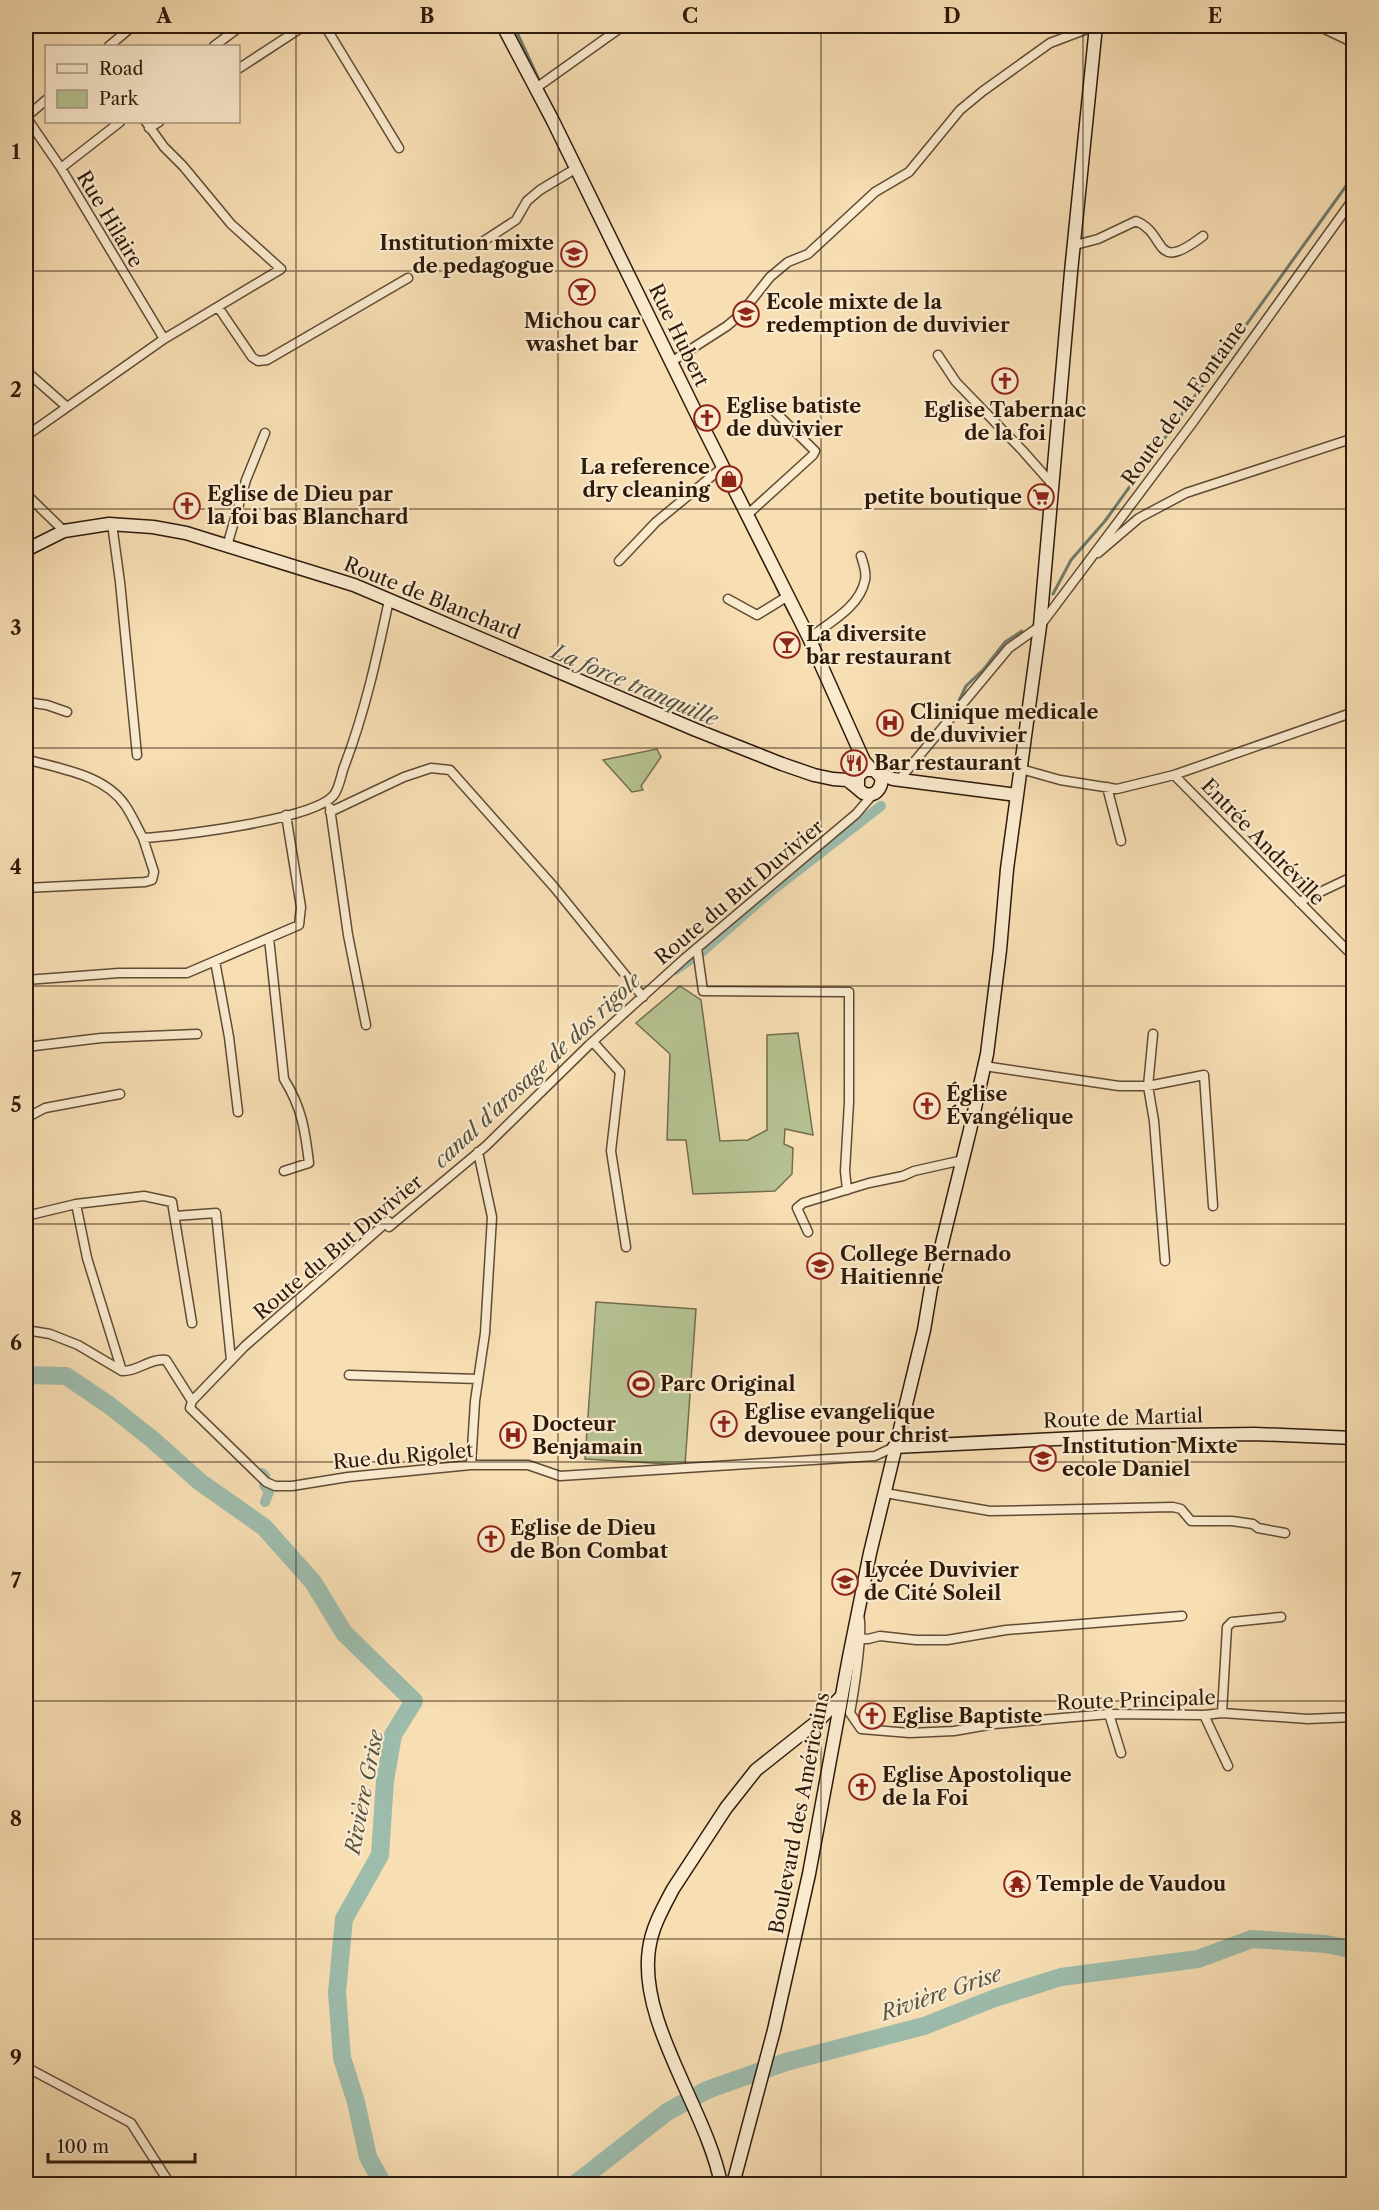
<svg xmlns="http://www.w3.org/2000/svg" width="1379" height="2210" viewBox="0 0 1379 2210" font-family="'Libre Caslon Text',serif">
  <style>
    .green { fill: #b6c292; stroke: #726e4e; stroke-width: 1.5 }
    .lines { fill: none; stroke-linecap: round; stroke-linejoin: round }
    .stream { stroke: #717b6c; stroke-width: 3 }
    .canal { stroke: #9dbcac; stroke-width: 10 }
    .river { stroke: #9dbcac; stroke-width: 18 }
    .street-casing { stroke: #604b35; stroke-width: 11 }
    .secondary-casing { stroke: #2e1a0b; stroke-width: 15 }
    .street { stroke: #faeace; stroke-width: 8 }
    .secondary { stroke: #faeace; stroke-width: 12 }
    .grid { fill: none; stroke: #2e1a0b; stroke-width: 1.5; stroke-opacity: 0.55 }
    .labels { text-anchor: middle; dominant-baseline: central; stroke-width: 4.5; stroke-linejoin: round; paint-order: stroke }
    .street-label { font-size: 20px; fill: #2e1a0b; stroke: #faeace }
    .poi-label { font-size: 20px; font-weight: bold; fill: #2e1a0b; stroke: #faeace; text-anchor: start }
    .water-label { font-size: 21px; font-style: italic; fill: #555343; stroke: #faeace }
    .neatline { fill: none; stroke: #2e1a0b; stroke-width: 2 }
    .grid-label { font-size: 20px; text-anchor: middle; font-weight: bold; fill: #2e1a0b }
  </style>
  <rect width="100%" height="100%" fill="#f7deb3"/>
  <filter id="stains"><feTurbulence type="fractalNoise" baseFrequency=".00333" numOctaves="4"/><feColorMatrix values="0 0 0 0 .2 0 0 0 0 .09 0 0 0 0 .02 0 0 0 .5 -.17"/></filter>
  <radialGradient id="worn" r=".72"><stop offset=".6" stop-color="#630" stop-opacity="0"/><stop offset="1" stop-color="#630" stop-opacity=".3"/></radialGradient>
  <!-- green -->
  <path class="green" d="M657,749L661,757L641,786L643,790L632,792L603,760Z
    M680,986L701,1000L720,1141L748,1140L767,1130V1035L798,1033L813,1135L785,1129L784,1144L793,1148L792,1174L775,1191L693,1194L686,1140H667L670,1054L636,1023Z
    M596,1302L696,1309L685,1465L585,1459Z"/>
  <g class="lines">
    <!-- stream -->
    <path class="stream" d="M514,26L539,80
      M1206,397L1306,258
      M777,588L790,614
      M1053,594L1071,560L1105,521L1354,175
      M806,645L812,658
      M957,705L966,686L984,669L1005,642L1022,631
      M888,773L898,770L917,754"/>
    <!-- canal -->
    <path class="canal" d="M675,970L703,951L774,889L881,806
      M262,1473L265,1476L264,1485L269,1492L265,1502"/>
    <!-- river -->
    <path class="river" d="M26,1375L66,1376L109,1405L153,1440L200,1482L264,1527L313,1582L344,1633L414,1701L393,1735L385,1781L380,1855L344,1919L337,1992L342,2058L356,2102L368,2157L383,2184
      M575,2184L667,2112L707,2090L786,2062L924,2026L995,1998L1061,1977L1198,1959L1252,1939L1326,1944L1354,1950"/>
    <!-- street casing -->
    <g class="street-casing">
      <path id="street" d="M325,26L399,148
        M1318,26L1354,43
        M109,46L133,26
        M214,46L241,26
        M238,69L304,26
        M536,88L623,26
        M26,117L61,168L164,339
        M26,117L46,100
        M149,128L159,122
        M61,168L120,122
        M1075,245L1098,239L1136,221C1168,234 1152,275 1203,236
        M476,246L516,220L527,201L540,190L575,169
        M218,307L252,357L258,361L267,360L408,278
        M938,355L956,382L1022,450L1053,485
        M671,362L727,326L740,315L770,277L788,262L808,254L875,192L909,172L960,110L983,91L1050,43L1095,26
        M26,371L67,407
        M26,436L164,339L281,269L231,224L183,166L164,147L146,122
        M26,494L64,531
        M747,515L813,455L815,451L769,406
        M112,524L120,582L137,755
        M227,546L246,480L265,433
        M1098,553L1139,518L1186,493L1354,438
        M619,561L656,522L723,467
        M728,599L757,615L788,596
        M809,638C829,623 860,607 865,580C867,572 863,563 861,556
        M26,702L47,705L67,712
        M26,759C59,769 104,774 125,805C132,815 137,827 143,838C178,836 311,820 333,796C339,790 341,775 344,767C365,712 377,657 389,600
        M1021,769L1060,780L1117,789L1174,775L1354,712
        M1174,775L1354,957
        M899,780L1009,648L1040,626L1193,422L1354,198
        M1107,787L1121,841
        M874,793L856,814L684,959L589,1045L486,1146L389,1227L388,1221L245,1346L192,1401L190,1408L266,1482L275,1486H292L348,1477L471,1465H528L560,1476L875,1456L894,1447
        M330,808L348,935L366,1025
        M330,812L404,777L431,768L450,770L554,887L643,997
        M26,888L145,882L152,880L154,872L143,838
        M1299,902L1354,876
        M269,938L284,1079C302,1108 305,1130 309,1163L284,1171
        M697,948L703,991L849,992V1102L845,1171L847,1190
        M215,961L229,1037L238,1112
        M26,980L119,973H187L299,925L301,907L286,815
        M1153,1034L1148,1086L1154,1121L1165,1261
        M593,1042L620,1072L611,1151L626,1247
        M26,1047L101,1038L197,1034
        M984,1066L1119,1086H1148L1204,1075L1213,1206
        M26,1118L45,1108L120,1094
        M76,1204L87,1258L122,1371
        M26,1216L76,1204L144,1196L172,1202L192,1323
        M175,1216L216,1213L231,1360
        M808,1232L797,1208L803,1203L869,1183L903,1176L914,1171L963,1160
        M26,1330L50,1334L78,1345L122,1371C137,1372 150,1358 166,1360L192,1401
        M349,1375L478,1379
        M471,1465L475,1401L485,1333L492,1217L478,1152
        M885,1493L990,1511L1173,1507L1181,1509L1191,1521H1232L1253,1524L1258,1528L1285,1533
        M859,1616C864,1629 853,1697 850,1713L861,1729L910,1733L954,1731L994,1724L1109,1714L1204,1715L1222,1713L1308,1719L1354,1717
        M860,1638L868,1639L880,1636L916,1640H947L1006,1630L1182,1616
        M1222,1713L1227,1627L1232,1622L1281,1617
        M1109,1714L1121,1753
        M1204,1715L1228,1766
        M26,2067L131,2123L170,2184"/>
    </g>
    <!-- secondary casing -->
    <g class="secondary-casing">
      <path id="secondary" d="M503,26L553,121L704,429L809,638L864,761L871,769
        M26,550L64,531L109,524L153,527L186,533L354,585L696,730L782,764L814,775L833,779L847,780L858,776
        M880,774L893,779L1017,795
        M847,780C853,784 858,789 863,793C875,799 883,787 881,777L874,770H865L858,776V787
        M894,1447L1117,1436L1255,1434L1354,1438
        M721,2184C707,2110 638,2023 649,1949C652,1927 663,1908 673,1889L726,1808L756,1770L819,1720L840,1698
        M733,2184L774,2030L809,1874L849,1657L870,1553L924,1330L931,1288L970,1130L987,1054L1000,950L1007,869L1040,626L1071,272L1096,26"/>
    </g>
    <!-- street -->
    <use href="#street" class="street"/>
    <!-- secondary -->
    <use href="#secondary" class="secondary"/>
  </g>
  <!-- grid -->
  <path class="grid" d="M296,26V2184M558,26V2184M821,26V2184M1083,26V2184M26,271H1354M26,509H1354M26,748H1354M26,986H1354M26,1224H1354M26,1462H1354M26,1701H1354M26,1939H1354"/>
  <!-- icons -->
  <defs>
    <g id="school-ring" transform="scale(1.35)"><circle r="9.5" fill="#faeace" stroke="#8f2418" stroke-width="1.5"/><path d="M0-5L7-2L0 1L-7-2ZM-4 1L0 2.5L4 1V4Q0 6-4 4Z" fill="#8f2418"/></g>
    <g id="bar-ring" transform="scale(1.35)"><circle r="9.5" fill="#faeace" stroke="#8f2418" stroke-width="1.5"/><path d="M-6-5H6L.8 .8V4.5H3.5V6h-7V4.5H-.8V.8Z" fill="#8f2418"/></g>
    <g id="church-ring" transform="scale(1.35)"><circle r="9.5" fill="#faeace" stroke="#8f2418" stroke-width="1.5"/><path d="M-1.2-6h2.4v3.5h3.3v2.4h-3.3V6h-2.4V-.1h-3.3v-2.4h3.3Z" fill="#8f2418"/></g>
    <g id="shop-ring" transform="scale(1.35)"><circle r="9.5" fill="#faeace" stroke="#8f2418" stroke-width="1.5"/><path d="M-5-2.5h2.3a2.7 3.5 0 0 1 5.4 0H5L5.5 6h-11ZM-1.5-2.5h3a1.5 2.3 0 0 0-3 0Z" fill="#8f2418"/></g>
    <g id="supermarket-ring" transform="scale(1.35)"><circle r="9.5" fill="#faeace" stroke="#8f2418" stroke-width="1.5"/><path d="M-6-5.5h2.5l.6 2H6L4.5 2H-2.5L-4.4-4H-6ZM-1.5 3.2a1.3 1.3 0 1 0 .1 0ZM3 3.2a1.3 1.3 0 1 0 .1 0Z" fill="#8f2418"/></g>
    <g id="hospital-ring" transform="scale(1.35)"><circle r="9.5" fill="#faeace" stroke="#8f2418" stroke-width="1.5"/><path d="M-5-5h3v3.5h4V-5h3V5h-3V1.5h-4V5h-3Z" fill="#8f2418"/></g>
    <g id="restaurant-ring" transform="scale(1.35)"><circle r="9.5" fill="#faeace" stroke="#8f2418" stroke-width="1.5"/><path d="M-5-6h1v4h1v-4h1v4h1v-4h1v5L-1.5 .5V6h-2V.5L-5-1ZM5-6V6H3V1.5H1.5Q1.5-4 5-6Z" fill="#8f2418"/></g>
    <g id="stadium-ring" transform="scale(1.35)"><circle r="9.5" fill="#faeace" stroke="#8f2418" stroke-width="1.5"/><path d="M0-5a6.5 5 0 1 0 0 10a6.5 5 0 1 0 0-10ZM-3.5-1.8h7v3.6h-7Z" fill="#8f2418"/></g>
    <g id="temple-ring" transform="scale(1.35)"><circle r="9.5" fill="#faeace" stroke="#8f2418" stroke-width="1.5"/><path d="M0-6L5-2H3V0L6.5 2.5H4V6H1.5V3h-3V6H-4V2.5H-6.5L-3 0V-2H-5Z" fill="#8f2418"/></g>
  </defs>
  <g fill-rule="evenodd">
    <use href="#school-ring" x="574" y="254"/>
    <use href="#bar-ring" x="582" y="292"/>
    <use href="#school-ring" x="746" y="314"/>
    <use href="#church-ring" x="1005" y="381"/>
    <use href="#church-ring" x="707" y="418"/>
    <use href="#shop-ring" x="729" y="479"/>
    <use href="#supermarket-ring" x="1041" y="497"/>
    <use href="#church-ring" x="187" y="506"/>
    <use href="#bar-ring" x="787" y="645"/>
    <use href="#hospital-ring" x="890" y="723"/>
    <use href="#restaurant-ring" x="854" y="763"/>
    <use href="#church-ring" x="927" y="1106"/>
    <use href="#school-ring" x="820" y="1266"/>
    <use href="#stadium-ring" x="641" y="1384"/>
    <use href="#church-ring" x="724" y="1424"/>
    <use href="#hospital-ring" x="513" y="1435"/>
    <use href="#school-ring" x="1043" y="1458"/>
    <use href="#church-ring" x="491" y="1539"/>
    <use href="#school-ring" x="845" y="1582"/>
    <use href="#church-ring" x="872" y="1716"/>
    <use href="#church-ring" x="862" y="1787"/>
    <use href="#temple-ring" x="1017" y="1884"/>
  </g>
  <g class="labels">
    <!-- street labels -->
    <g class="street-label">
      <text transform="translate(110 219) rotate(59)">Rue Hilaire</text>
      <text transform="translate(679 335) rotate(64)">Rue Hubert</text>
      <text transform="translate(1184 403) rotate(-54)">Route de la Fontaine</text>
      <text transform="translate(432 598) rotate(22)">Route de Blanchard</text>
      <text transform="translate(1263 842) rotate(46)">Entrée Andréville</text>
      <text transform="translate(739 892) rotate(-40)">Route du But Duvivier</text>
      <text transform="translate(338 1247) rotate(-40)">Route du But Duvivier</text>
      <text transform="translate(1123 1418) rotate(-2)">Route de Martial</text>
      <text transform="translate(403 1456) rotate(-5)">Rue du Rigolet</text>
      <text transform="translate(1136 1700) rotate(-2)">Route Principale</text>
      <text transform="translate(799 1813) rotate(-79)">Boulevard des Américains</text>
    </g>
    <!-- poi labels -->
    <g class="poi-label">
      <text x="554" y="243" text-anchor="end">Institution mixte<tspan x="554" dy="23">de pedagogue</tspan></text>
      <text x="766" y="302">Ecole mixte de la<tspan x="766" dy="23">redemption de duvivier</tspan></text>
      <text x="582" y="321" text-anchor="middle">Michou car<tspan x="582" dy="23">washet bar</tspan></text>
      <text x="726" y="406">Eglise batiste<tspan x="726" dy="23">de duvivier</tspan></text>
      <text x="1005" y="410" text-anchor="middle">Eglise Tabernac<tspan x="1005" dy="23">de la foi</tspan></text>
      <text x="710" y="467" text-anchor="end">La reference<tspan x="710" dy="23">dry cleaning</tspan></text>
      <text x="207" y="494">Eglise de Dieu par<tspan x="207" dy="23">la foi bas Blanchard</tspan></text>
      <text x="1022" y="497" text-anchor="end">petite boutique</text>
      <text x="806" y="634">La diversite<tspan x="806" dy="23">bar restaurant</tspan></text>
      <text x="910" y="712">Clinique medicale<tspan x="910" dy="23">de duvivier</tspan></text>
      <text x="874" y="763">Bar restaurant</text>
      <text x="946" y="1094">Église<tspan x="946" dy="23">Évangélique</tspan></text>
      <text x="840" y="1254">College Bernado<tspan x="840" dy="23">Haitienne</tspan></text>
      <text x="660" y="1384">Parc Original</text>
      <text x="744" y="1412">Eglise evangelique<tspan x="744" dy="23">devouee pour christ</tspan></text>
      <text x="532" y="1424">Docteur<tspan x="532" dy="23">Benjamain</tspan></text>
      <text x="1062" y="1446">Institution Mixte<tspan x="1062" dy="23">ecole Daniel</tspan></text>
      <text x="510" y="1528">Eglise de Dieu<tspan x="510" dy="23">de Bon Combat</tspan></text>
      <text x="864" y="1570">Lycée Duvivier<tspan x="864" dy="23">de Cité Soleil</tspan></text>
      <text x="892" y="1716">Eglise Baptiste</text>
      <text x="882" y="1775">Eglise Apostolique<tspan x="882" dy="23">de la Foi</tspan></text>
      <text x="1036" y="1884">Temple de Vaudou</text>
    </g>
    <!-- water labels -->
    <g class="water-label">
      <text transform="translate(635 685) rotate(23)">La force tranquille</text>
      <text transform="translate(537 1070) rotate(-43)">canal d'arosage de dos rigole</text>
      <text transform="translate(364 1792) rotate(-79)">Rivière Grise</text>
      <text transform="translate(941 1993) rotate(-19)">Rivière Grise</text>
    </g>
  </g>
  <!-- margin -->
  <rect width="1379" height="2210" fill="none" stroke="#f7deb3" stroke-width="66"/>
  <!-- legend -->
  <rect x="45" y="45" width="195" height="78" fill="#faeace" stroke="#a89780" stroke-width="1.5"/>
  <rect x="57" y="64" width="30" height="9" fill="#faeace" stroke="#a89780" stroke-width="1.5"/>
  <text x="99" y="75" font-size="18" fill="#2e1a0b">Road</text>
  <rect x="57" y="90" width="30" height="18" fill="#b6c292" stroke="#a89780" stroke-width="1.5"/>
  <text x="99" y="105" font-size="18" fill="#2e1a0b">Park</text>
  <!-- scale -->
  <path d="M48 2153v9h147v-9" fill="none" stroke="#2e1a0b" stroke-width="3"/>
  <text x="57" y="2153" font-size="18" fill="#2e1a0b" stroke="#faeace" stroke-width="4.5" paint-order="stroke">100 m</text>
  <rect x="33" y="33" width="1313" height="2144" class="neatline"/>
  <g class="grid-label">
    <text x="164" y="23">A</text>
    <text x="427" y="23">B</text>
    <text x="690" y="23">C</text>
    <text x="952" y="23">D</text>
    <text x="1215" y="23">E</text>
    <text x="16" y="159">1</text>
    <text x="16" y="397">2</text>
    <text x="16" y="635">3</text>
    <text x="16" y="874">4</text>
    <text x="16" y="1112">5</text>
    <text x="16" y="1350">6</text>
    <text x="16" y="1588">7</text>
    <text x="16" y="1826">8</text>
    <text x="16" y="2065">9</text>
  </g>
  <rect width="100%" height="100%" filter="url(#stains)"/>
  <rect width="100%" height="100%" fill="url(#worn)"/>
</svg>
